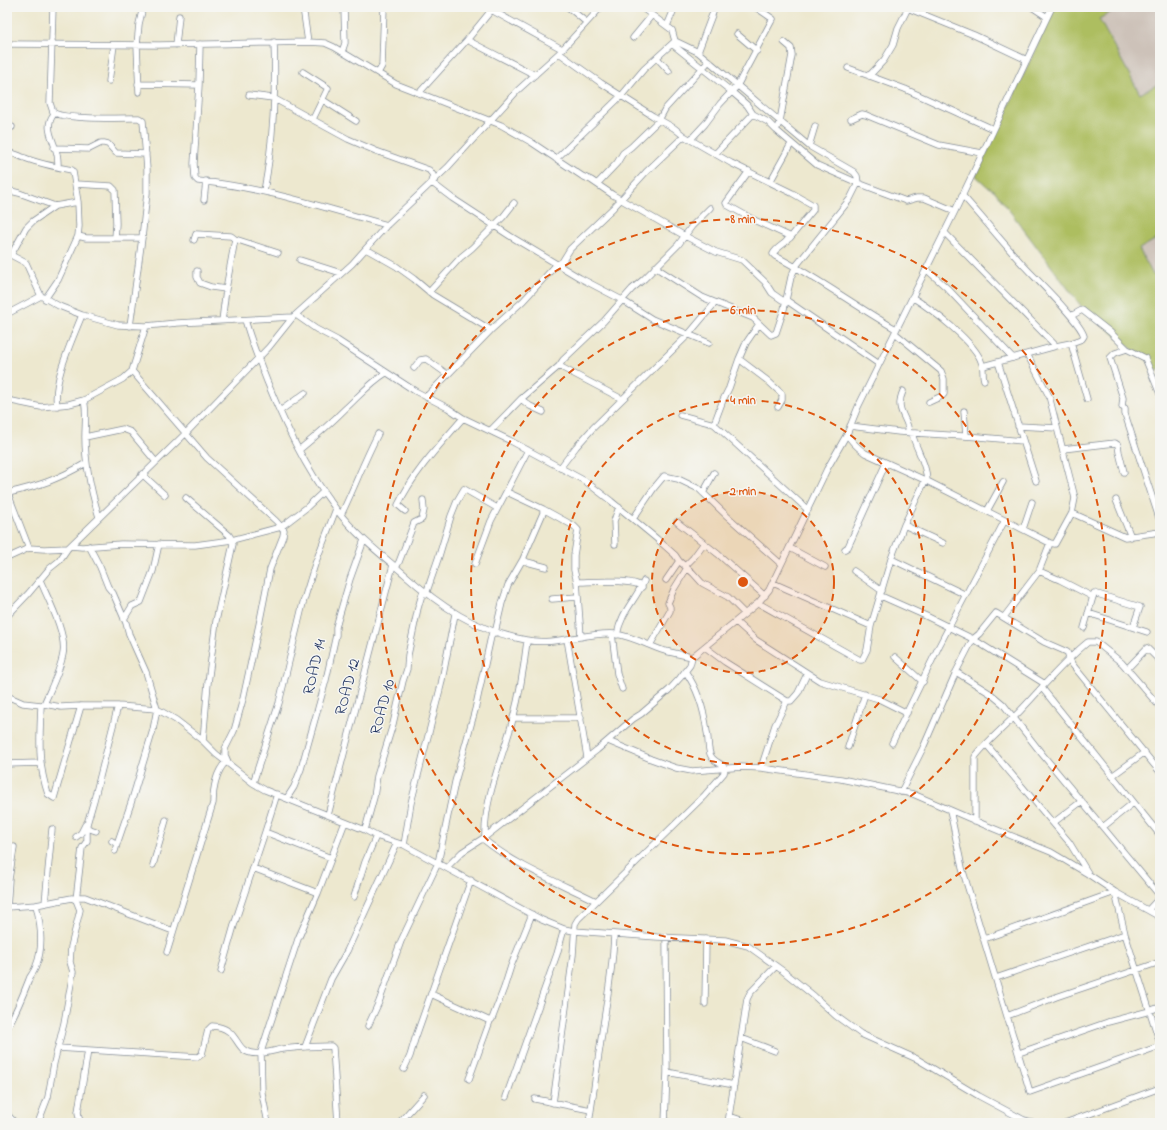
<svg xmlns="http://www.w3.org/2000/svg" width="1167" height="1130" viewBox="0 0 1167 1130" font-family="'Indie Flower',sans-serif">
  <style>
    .industrial { fill: #cdc2b9 }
    .green { fill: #adbe61; stroke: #647660 }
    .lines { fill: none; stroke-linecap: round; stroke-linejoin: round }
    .minor-casing { stroke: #848c96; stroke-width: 7 }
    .minor { stroke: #fff; stroke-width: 5.5 }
    .ring { fill: none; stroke: #de5710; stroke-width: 2; stroke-dasharray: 7 5 }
    .labels { text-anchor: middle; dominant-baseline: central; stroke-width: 3; stroke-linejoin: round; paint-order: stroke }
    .street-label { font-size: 16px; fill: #1b2f5e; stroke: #f6f6f2 }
    .centre { fill: #de5710; stroke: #f6f6f2; stroke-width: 2 }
    .ring-label { font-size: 12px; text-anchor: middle; font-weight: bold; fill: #de5710; stroke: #f6f6f2; stroke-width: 3; stroke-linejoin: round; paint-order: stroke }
  </style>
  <rect width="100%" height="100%" fill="#f6f6f2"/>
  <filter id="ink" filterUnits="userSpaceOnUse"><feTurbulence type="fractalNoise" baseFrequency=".025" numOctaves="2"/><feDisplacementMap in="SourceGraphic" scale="8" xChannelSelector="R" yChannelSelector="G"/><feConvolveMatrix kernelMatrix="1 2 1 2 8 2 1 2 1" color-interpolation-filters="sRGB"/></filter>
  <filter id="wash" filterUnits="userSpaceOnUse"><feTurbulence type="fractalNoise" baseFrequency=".012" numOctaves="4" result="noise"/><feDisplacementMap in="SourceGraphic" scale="16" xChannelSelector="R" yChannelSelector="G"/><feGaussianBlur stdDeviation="0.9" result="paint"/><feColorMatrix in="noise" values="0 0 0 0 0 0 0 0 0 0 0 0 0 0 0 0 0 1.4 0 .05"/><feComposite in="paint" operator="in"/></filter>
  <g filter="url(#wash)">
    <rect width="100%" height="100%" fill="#ede8cf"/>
    <!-- industrial -->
    <path class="industrial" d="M1120,7H1160V83L1140,94L1099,18Z
      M1160,237V271L1153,275L1139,249Z"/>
    <!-- green -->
    <path class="green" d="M1055,7H1120L1099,19L1140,94L1160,83V237L1139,249L1153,275L1160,271V370L1154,371L1145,355L1133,350L1081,306L994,190L988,187L976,176Z"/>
  </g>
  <g filter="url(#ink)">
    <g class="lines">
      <!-- minor casing -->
      <g class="minor-casing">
        <path id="minor" d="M53,7L50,103L53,112C62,120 124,118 139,118L143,121L147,169V193L142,238L130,326
          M303,7L308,42
          M486,7L562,49
          M568,7L586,22
          M641,7L672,30L675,41L698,52L809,146L854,172L857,176L858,183L906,201L917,198H924L955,211
          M905,7L974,35L1027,60
          M1032,7L1047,17
          M667,26L675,7
          M737,34L757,51
          M633,38L652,15
          M467,40L535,75
          M7,44L159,45L308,42L325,43L334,47L396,84L501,125L531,142L582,176L591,180L613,195L685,236L716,252L742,260L765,282L772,293L782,300H786L879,364
          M200,44L199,85L194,164L195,178L198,181C263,187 325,208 387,225
          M672,44L732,92L747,105L753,114L768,122L776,130
          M176,45L179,16
          M342,52L345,43L344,7
          M698,52L715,7
          M559,53L601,83L653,116L674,128L684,136L731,163L792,193L813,205V210L790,238
          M657,58L669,71
          M848,68L905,89L993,129
          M303,72L328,88L313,119
          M378,73L382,66L384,7
          M869,76L884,60L893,45L898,28L908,8
          M109,81L114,45
          M138,84L199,85
          M139,92L137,45L139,24L143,7
          M419,93L467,40L494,7
          M249,95L273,98L348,139L376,151L429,170L433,175L431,182L452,198L510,236L580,278L622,300L652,319L709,343
          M323,100L356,121
          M54,114C43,127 54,140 57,154C58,158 58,163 58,167
          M851,119L862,114L866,115L939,145L982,153
          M7,126L12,127
          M691,139L705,124L720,104L737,86L772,20L773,19L757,8L752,7
          M809,146L815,126
          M54,148L89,149L101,143H104L108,144L116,153L146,154
          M7,153C15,152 18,156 25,158C40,164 56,167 72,170L73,172L78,202L79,226L78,236L58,280L45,299
          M716,153L753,114
          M556,159L622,95L644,69L675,41
          M749,171L726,203L727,205L754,220L789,236C789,243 777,246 773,254L775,256C817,277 855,306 896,329
          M770,182L791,144
          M76,184L111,186L115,190L116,224L115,238
          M597,184L617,163L623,153L631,147L659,120L665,109L709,61
          M7,190L19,193L55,206L78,202
          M264,191C273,145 276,89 274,42
          M962,195C983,218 1003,243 1024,266C1037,280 1080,321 1084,336L1082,339L1071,343L1056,346L983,366
          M204,200L206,181
          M944,232L1056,346
          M78,236L86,238H142
          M194,240L196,234L231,236L235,239L278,253
          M366,249L396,266L414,279L433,295L491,330
          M7,253L26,263L41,296L59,306L82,315L118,325L146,326L177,323L293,317
          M11,255L26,228L33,221L55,206
          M300,260L341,273
          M655,267L702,297L753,318L771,335L776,333L784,309L791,277L796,266L850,199L858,183L817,165L776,130L780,121L792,55L791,48L784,42
          M926,269L947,288L1013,358
          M197,271V277L200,283L211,287L226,289
          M429,292L461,257L472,248L503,217L514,203
          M912,297C931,309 977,343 982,364C984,369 982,374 984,380
          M7,314L41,296
          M296,315L316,329L337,340L415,391L448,408L463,418L509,440L585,481L611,501L657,539L675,555L679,561L693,573L702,583L728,597L744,613
          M1071,316L1082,310L1110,332L1127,349L1145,358L1160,394
          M245,320C249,333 253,346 258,358C277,409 303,466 336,509C355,534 379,553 403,573C440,606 476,631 526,640C555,646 585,632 615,634C632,636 649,646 665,651C674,653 683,655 692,657
          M222,321L226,289L235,239
          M895,333L941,371L944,379V394L942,396L929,402
          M1071,343L1087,399
          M1127,349L1115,353L1110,358L1123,398L1122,407L1125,408V414L1160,521
          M739,359L768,381L782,394V400L778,407
          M998,362L1036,481
          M559,366L622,399
          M414,368L420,360L426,359L447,374
          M132,371L207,458L276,521L284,530L283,536L270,569L260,620L243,699L234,731L225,749V755L229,764
          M903,391C894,412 908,416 909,433
          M426,397L491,330L523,301L557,264L562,262L570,249L613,208L646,172L684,136
          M521,399L530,406L543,412
          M7,400L41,407L69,404L84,400L123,379L132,371L146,326
          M84,400C87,412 85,424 85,437C85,465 91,491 99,517
          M57,406C52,382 73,338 82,315
          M280,411L305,393
          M964,411L966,436
          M680,415L714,424L808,510
          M714,424L723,400L729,388L739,359L746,343L759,324
          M850,426L899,432L979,437L1023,441
          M1018,426L1057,428
          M491,430L521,399L559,366L563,360L604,321L632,289L644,279L678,245L692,226L710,208
          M912,433C916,450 927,464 927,481
          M847,434C851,442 857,447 865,453L927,481L1050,543L1055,544L1072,513L1075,498L1049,396L1027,354
          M85,437L123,429L131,432L156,462
          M1063,449L1115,443L1118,445L1119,452L1124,472
          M299,450C315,437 331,423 346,408C359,396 371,382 386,373
          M560,468L576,447L593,428L688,335L715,303
          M142,474L165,495
          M7,491L29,548
          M507,492L543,509L574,526L578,530L574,555V570L577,582L581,637
          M8,493C39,486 59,479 86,463
          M703,493L714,473
          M186,498L229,535L232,540L233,544L216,621L208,683L203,741
          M1116,500L1131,537
          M405,511L398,505C414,472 439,446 463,418
          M987,511L1003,482
          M1072,513L1125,537L1160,532
          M341,515C354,488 364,461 378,434
          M633,519L654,488L664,476L678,479L699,489L727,516L781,564
          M677,522L718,554L765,596
          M904,525L943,543
          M1023,529L1032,502
          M615,544L614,521L619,507
          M71,546L82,547L121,544L195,545L232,540L281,527L306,508L324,491
          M89,546L100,567L108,587L113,593L126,623L129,634L146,672L157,709L153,730L131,803L117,844
          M790,548L825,567
          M845,549L848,547L886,463
          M7,558L29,548L44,549L68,548
          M523,559L543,513V509
          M891,559L966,595
          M475,564L491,521L528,450
          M685,566L693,558L704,543
          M396,567L399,562L414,523L422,519L424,510L423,500
          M854,571L882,591
          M1039,571L1060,580L1093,597
          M40,580C48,599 67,634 63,654C60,671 51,688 44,704
          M666,580L679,561
          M577,582C590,582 633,578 642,587
          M773,583L871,626
          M426,594L439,556L451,516L457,501L464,489L497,508
          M881,596L926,616L973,639L1045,684
          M552,599L577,597
          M758,603L860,660H862L867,650L871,626L891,559L904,525L925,481
          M1088,613L1147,632
          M7,616L28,594L49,569L59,561L68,548L186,433L269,347L293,317L352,264L387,225L448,167L518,90L559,53L601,7
          M1004,617L1039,571L1050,543
          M124,619L132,606L141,602L153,571L159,544
          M736,622L756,640L820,681L879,699L907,713
          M1084,628L1094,593L1140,607L1133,627
          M495,633L502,603L508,585L523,559L527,562L546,567
          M612,634L617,674L622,689
          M617,635C621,612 635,601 644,581
          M567,639L587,757
          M650,645L670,611V607L668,603L674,589L687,568
          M705,647L725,662L787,701
          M895,657L923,682
          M1127,669L1147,648L1160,661
          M956,672L991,694L1003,704L1042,754L1160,896
          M1042,688L1160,835
          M7,696L23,703L41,705L44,704L61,707L81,706H118L157,709L176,720L203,741L216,754L253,783L265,790L365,830L376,836L404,845L542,920L564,929L574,931L657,937L725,940L748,946L783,971L814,996L836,1016L861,1034L917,1059L979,1096L1024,1120L1035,1123
          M787,701H791L798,693L807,674
          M41,705C40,738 37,762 48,794L54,798L81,706
          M513,718H581
          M608,741L651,759L676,768L692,771L742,767L761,768L841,779L913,794L985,825L1051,852L1088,874L1115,892L1160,917
          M892,743L939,646L1005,520
          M986,744L1069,842L1088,873
          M848,747L865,694
          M7,764L40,763
          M761,768L775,725L787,701
          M1112,776L1145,752
          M253,783L279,703L303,603L315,564L336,509
          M901,792L923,748L956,672L973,639L979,634L996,613L1044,642L1067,652L1072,664L1160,772
          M287,798L294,787L301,769L326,680L336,635V627L350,579L364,540
          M950,810L962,868L1030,1092L1160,1046
          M328,815L393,565
          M975,821V757C988,740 1006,726 1021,710C1043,687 1063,662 1088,642H1096L1122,663L1160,707
          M1053,823L1082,801
          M1103,827L1133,803
          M87,828L96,831
          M365,830L374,797L377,776L393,724L403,681L407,669L408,655L418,608L423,591
          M265,832L331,858
          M76,837L81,833L85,825L86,824
          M485,837C484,797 503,757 513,719C520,693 524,667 527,641
          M483,839C516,866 558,882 596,901
          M112,841L117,844L115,851
          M404,845L411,803L441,685L455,614
          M153,865L166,820
          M447,867L462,852L485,837L597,750L633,719L641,714L669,690L680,678L690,665L692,657L758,603L769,590L827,469L847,434L858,407L955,211L1052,7
          M253,868L318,893
          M76,897H85L173,931
          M354,897L365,862L376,836
          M45,903L52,829
          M7,907L36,905L72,898L76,900
          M7,909L9,879L14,847
          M1148,910L1160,897
          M984,939L1115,892L1125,934L1160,1043
          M167,952L213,803C213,789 216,771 226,762
          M221,971L235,922L265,832L277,794
          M996,978L1125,934
          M431,994L490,1021
          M705,1004L706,939
          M1007,1016L1056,997L1160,962
          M368,1026L379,1002L401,941L438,863L455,782L475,710L492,632
          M7,1028C17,1011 23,995 30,977C32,974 35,970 36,966C44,947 41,925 36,905
          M741,1038L775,1051
          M305,1047L331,979L347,951L397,843
          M58,1048L198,1057L202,1054L208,1030L212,1026C239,1027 234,1050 251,1053C260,1055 272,1051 282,1049C298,1047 315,1046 331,1046L333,1048L338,1123
          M1019,1053L1108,1022L1146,1012L1160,1007
          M404,1069L410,1056L415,1039L471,880
          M667,1072L734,1085
          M469,1079L490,1021L492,1019L504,988L511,966L532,914
          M506,1097L557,954L564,929
          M535,1099L591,1110
          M553,1103L573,955L575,924L578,919L704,796L724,773L725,768C721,763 713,761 711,756C707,749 709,739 707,732C704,709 698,689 685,671
          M7,1114L15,1123
          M729,1116L750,1123
          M38,1123L48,1097L54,1063L64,1023L73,972L70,962L71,947L80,910L76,900L82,848L87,841V824L94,800L118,706
          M80,1123L78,1112L88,1050
          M268,1123L262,1093L261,1052L298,939L318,893L345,822
          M399,1123L424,1095
          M589,1123C593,1098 596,1072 600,1047C605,1009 613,972 614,934
          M665,1123L667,1072L666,937
          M728,1123L747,999L750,993L776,966
          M1065,1123L1160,1088"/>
      </g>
      <!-- minor -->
      <use href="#minor" class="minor"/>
    </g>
  </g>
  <!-- distance rings -->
  <circle cx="743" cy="582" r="91" fill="#de5710" fill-opacity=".12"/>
  <g class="ring">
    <circle cx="743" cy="582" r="91"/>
    <circle cx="743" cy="582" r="182"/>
    <circle cx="743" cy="582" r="272"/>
    <circle cx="743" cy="582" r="363"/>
  </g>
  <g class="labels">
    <!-- street labels -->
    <g class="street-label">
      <text transform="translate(315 667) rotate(-77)">ROAD 14</text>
      <text transform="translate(348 687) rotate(-75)">ROAD 12</text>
      <text transform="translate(383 707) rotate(-75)">ROAD 10</text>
    </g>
  </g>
  <circle cx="743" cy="582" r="6" class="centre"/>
  <g class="ring-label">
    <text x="743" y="223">8 min</text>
    <text x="743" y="314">6 min</text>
    <text x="743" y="404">4 min</text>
    <text x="743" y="495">2 min</text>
  </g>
  <!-- margin -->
  <rect width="1167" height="1130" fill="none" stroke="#f6f6f2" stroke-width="24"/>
</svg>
